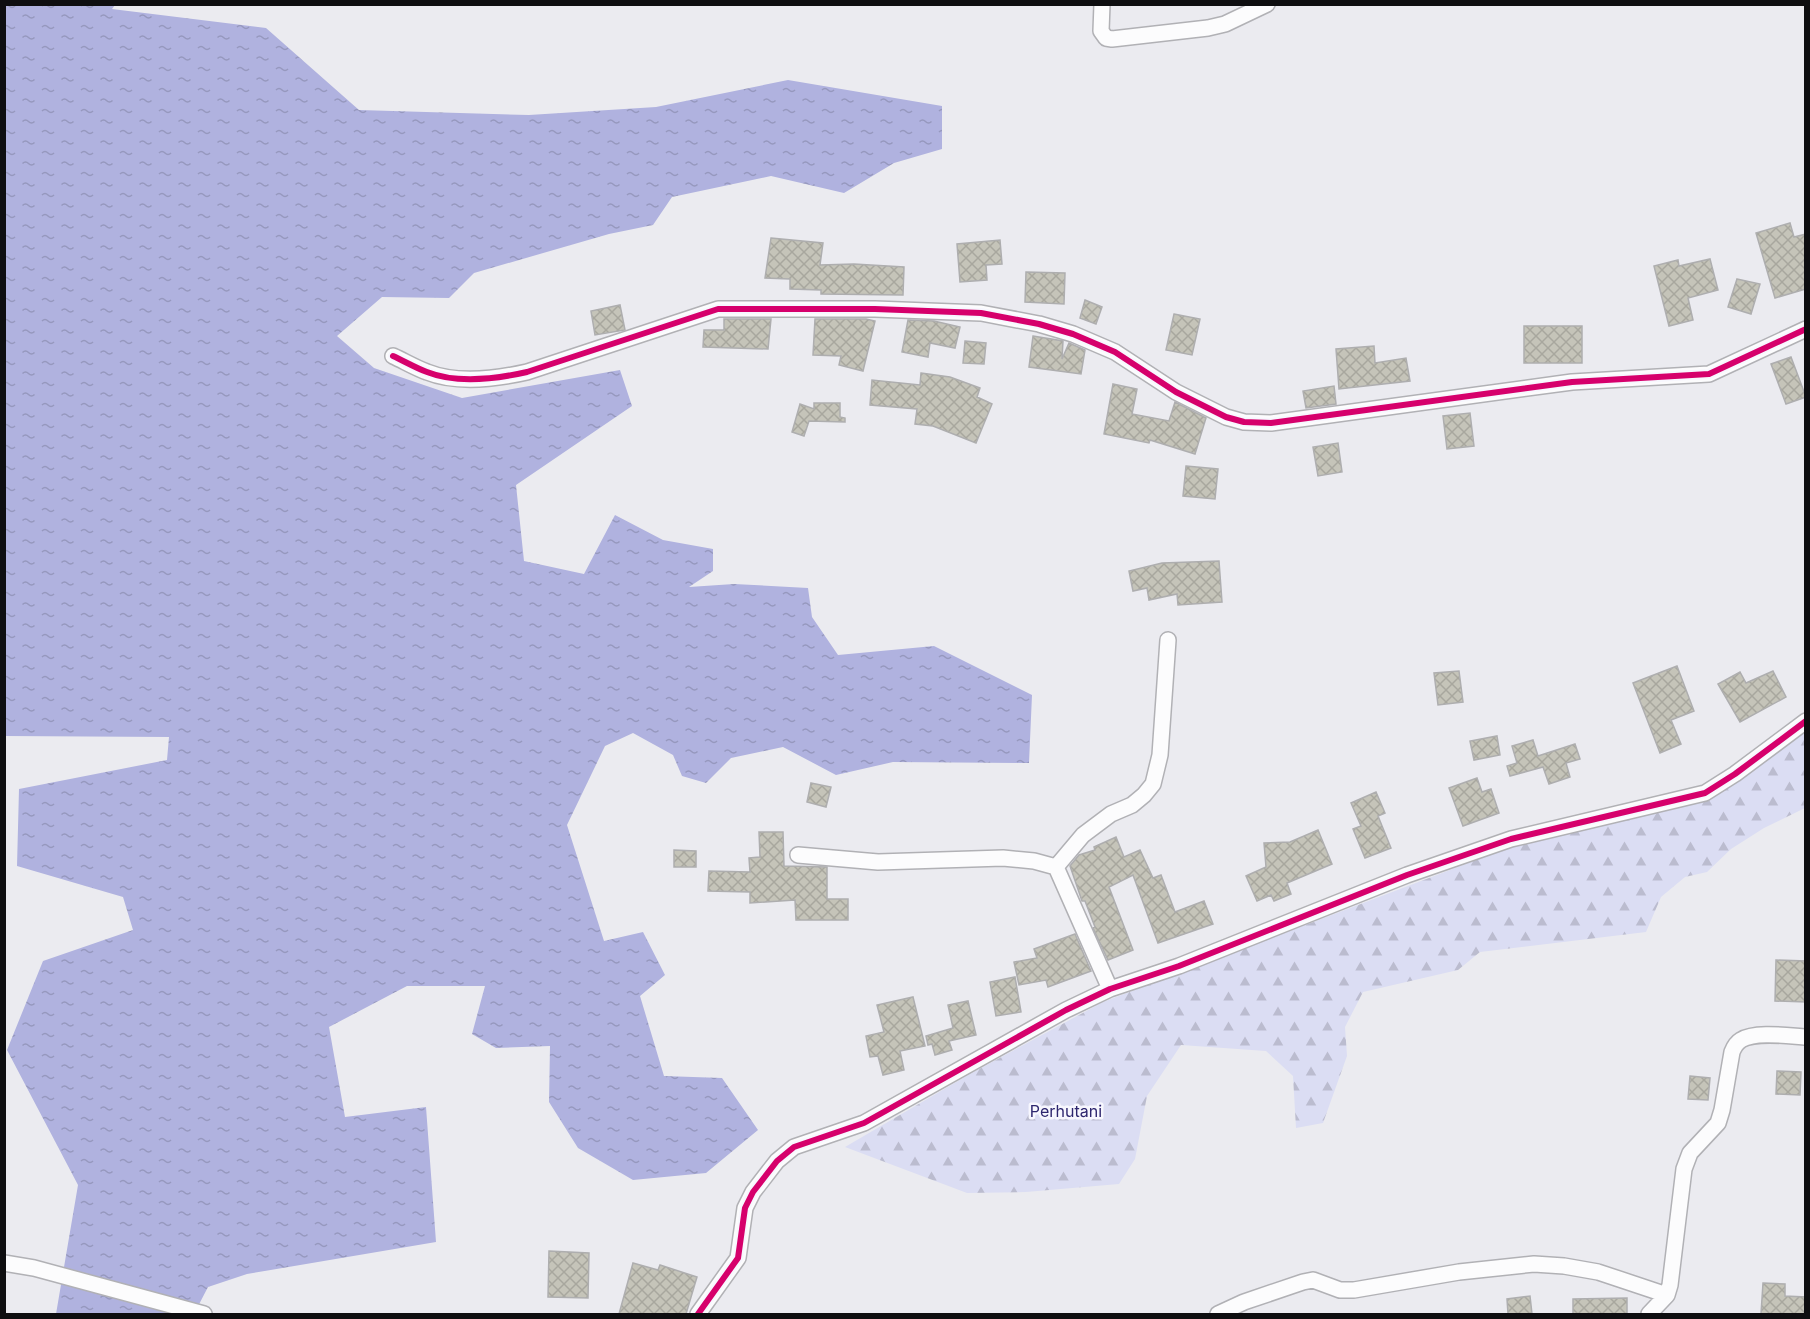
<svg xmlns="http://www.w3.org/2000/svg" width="1810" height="1319" viewBox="0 0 1810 1319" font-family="Inter,sans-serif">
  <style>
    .forest { fill: url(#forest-firs) }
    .water { fill: url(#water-ripples) }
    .building { fill: url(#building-cross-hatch); stroke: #aeaeaf; stroke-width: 1.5 }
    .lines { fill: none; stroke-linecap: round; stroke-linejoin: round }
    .minor-casing { stroke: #b1b1b5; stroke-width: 18 }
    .minor { stroke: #fcfcfd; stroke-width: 15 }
    .cycleway-casing { stroke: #f7f7fe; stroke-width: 10 }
    .cycleway { stroke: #d6006c; stroke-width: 6 }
    .labels { text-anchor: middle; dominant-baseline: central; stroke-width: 5; stroke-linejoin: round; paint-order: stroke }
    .park-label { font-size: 16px; fill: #2d266e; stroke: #f7f7fe }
  </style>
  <defs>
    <pattern id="forest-firs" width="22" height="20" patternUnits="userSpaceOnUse" patternTransform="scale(1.5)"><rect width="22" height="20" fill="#dbddf3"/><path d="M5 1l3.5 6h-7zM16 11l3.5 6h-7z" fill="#bbbccf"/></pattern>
    <pattern id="water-ripples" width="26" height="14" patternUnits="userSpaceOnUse" patternTransform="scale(1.5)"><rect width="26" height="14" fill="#b0b2df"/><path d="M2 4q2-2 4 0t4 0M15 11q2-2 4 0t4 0" fill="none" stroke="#9698be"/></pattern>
    <pattern id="building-cross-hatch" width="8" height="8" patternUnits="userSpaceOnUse" patternTransform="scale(1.5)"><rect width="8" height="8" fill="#c5c4b9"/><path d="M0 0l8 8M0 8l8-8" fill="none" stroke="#a8a79e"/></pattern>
  </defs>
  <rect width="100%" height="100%" fill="#ebebf0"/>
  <!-- forest -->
  <path class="forest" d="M1805,730V808L1764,828L1731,849L1707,872L1685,877L1661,897L1646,932L1480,952L1458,970L1363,992L1345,1027L1347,1056L1323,1123L1296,1128L1293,1076L1266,1051L1181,1045L1147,1096L1135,1159L1119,1184L1026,1192L967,1193L845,1147L970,1074L1103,1002L1513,846L1705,800Z"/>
  <!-- water -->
  <path class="water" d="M5,5H115L112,9L266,28L359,110L529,115L656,107L788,80L942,106V149L894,163L844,193L771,176L672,197L653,225L609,234L474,273L449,298L382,297L337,336L374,368L462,398L620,370L632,406L516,485L524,561L584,574L615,515L663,540L713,549V571L689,587L734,584L808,588L812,617L838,655L934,646L1032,695L1029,763L893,762L836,775L783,747L731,758L706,783L682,776L673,755L633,733L605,746L567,825L604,941L643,932L665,975L640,996L664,1076L722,1078L758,1130L706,1173L633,1180L578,1148L549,1102L550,1046L496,1048L472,1034L485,986H407L329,1027L345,1117L426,1107L436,1242L247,1274L208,1287L194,1314H56L78,1185L7,1050L43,961L133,930L123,897L17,866L19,789L167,760L169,737L5,736Z"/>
  <!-- building -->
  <path class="building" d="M1790,223L1794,237L1806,234V289L1775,298L1756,233Z
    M771,238L823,243L820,265L854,264L904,267L903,295L821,294V290L790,289V279L765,278Z
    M1000,240L1002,264L986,265L987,280L960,282L957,244Z
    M1710,259L1718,290L1688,298L1693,320L1669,326L1654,266L1678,260L1679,266Z
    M1026,272L1065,273L1064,304L1025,302Z
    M1737,279L1760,284L1751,314L1728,307Z
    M1085,300L1102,307L1096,324L1080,318Z
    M620,305L625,330L595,335L591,311Z
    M1174,314L1200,319L1192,355L1166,350Z
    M724,319H771L768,349L703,347L704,330H724Z
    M815,319H866L875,321L863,371L839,365L841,356L813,355Z
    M908,320L934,321L960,327L955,348L930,343L928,357L902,352Z
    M1524,326H1582V363H1524Z
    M1033,336L1063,341L1062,359L1069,343L1085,350L1081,374L1029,367Z
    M965,341L986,343L984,364L963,363Z
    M1374,346L1375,363L1406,358L1410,381L1339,389L1336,349Z
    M1791,357L1806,397L1786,404L1771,364Z
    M921,373L950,377L980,388L977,397L992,404L976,443L933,426L915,424L917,409L870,405L872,380L920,385Z
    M1113,384L1137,389L1132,414L1169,421L1175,402L1206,418L1195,454L1150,440L1149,443L1104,434Z
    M1334,386L1336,404L1306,408L1303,391Z
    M814,403H840V417L845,418V422L809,421L804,436L792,432L800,404L814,409Z
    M1470,413L1474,446L1447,449L1443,416Z
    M1338,443L1342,472L1318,476L1313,447Z
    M1186,466L1218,469L1215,499L1183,496Z
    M1219,561L1222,602L1178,605L1177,594L1149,600L1147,588L1133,591L1129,571L1162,563Z
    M1677,666L1694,711L1671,720L1681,744L1660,753L1633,683Z
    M1459,671L1463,702L1438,705L1434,673Z
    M1773,671L1786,697L1740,722L1718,684L1740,672L1746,683Z
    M1497,736L1500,755L1474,760L1470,741Z
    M1533,740L1538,756L1575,744L1580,759L1566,763L1570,777L1549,784L1543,767L1510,776L1507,766L1517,763L1512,746Z
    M1477,778L1482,792L1491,789L1499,813L1463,826L1449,788Z
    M811,783L831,787L826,807L807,802Z
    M1376,792L1385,813L1378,816L1391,848L1365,858L1353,829L1361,826L1351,803Z
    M1318,830L1332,864L1287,883L1291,894L1274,901L1271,895L1257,901L1246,876L1266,867L1264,843L1290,842Z
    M759,832H783L784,866L827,867V899H848V920H796L795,900L750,903V892L708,891L709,871L750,872L749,858L760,857Z
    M1116,837L1124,857L1140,850L1153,878L1161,875L1175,912L1204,901L1213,924L1158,943L1133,875L1109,887L1133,950L1108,960L1093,928L1095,927L1085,901H1082L1070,866L1079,855L1095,850L1094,847Z
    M674,850L696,851V867H674Z
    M1075,934L1091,971L1048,987L1046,980L1019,985L1014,962L1037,958L1034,949Z
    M1776,960L1806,961V1002L1775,1001Z
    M1015,977L1021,1012L996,1016L990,982Z
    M913,997L925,1046L900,1051L904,1070L883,1075L878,1056L870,1057L866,1036L884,1032L877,1005Z
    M968,1001L976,1035L949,1041L952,1050L935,1055L932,1044L928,1045L926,1036L953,1028L948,1005Z
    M1777,1071L1801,1072L1800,1095L1776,1094Z
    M1690,1076L1710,1078L1708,1100L1688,1099Z
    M549,1251L589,1253L588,1298L548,1297Z
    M633,1263L658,1270L660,1265L697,1277L686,1314H619Z
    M1763,1283L1785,1284V1296L1806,1297L1805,1314H1761Z
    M1530,1296L1532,1314H1508L1507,1299Z
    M1627,1298V1314H1573V1299Z"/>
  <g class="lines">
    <!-- minor casing -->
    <g class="minor-casing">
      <path id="minor" d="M1102,4L1101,31L1106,38L1112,39L1208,28L1225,24L1267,4
        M393,356C404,361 416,368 427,372C457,384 496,379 527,372L718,309H875L981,313L1039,324L1073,334L1115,352L1176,392L1226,417L1244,422L1271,423L1572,382L1709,374L1806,329
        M798,855L878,862L1003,858L1034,861L1056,867L1110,989
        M1056,867L1083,835L1111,814L1132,805L1144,795L1153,784L1160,755L1168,640
        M4,1263L34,1268L204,1314
        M698,1314L738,1258L745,1208L753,1192L777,1161L794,1147L864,1123L1066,1010L1110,989L1179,966L1407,875L1511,839L1705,793L1735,774L1806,721
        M1218,1314L1244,1302L1303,1282L1313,1280L1340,1290H1354L1459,1272L1534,1264L1564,1266L1598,1272L1667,1295
        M1649,1314L1667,1295L1670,1285L1684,1169L1690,1153L1718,1123L1722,1110L1732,1052C1734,1047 1736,1043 1741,1040C1755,1031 1789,1036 1806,1037"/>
    </g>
    <!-- minor -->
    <use href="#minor" class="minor"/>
    <!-- cycleway casing -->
    <g class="cycleway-casing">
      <path id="cycleway" d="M393,356C404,361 416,368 427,372C457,384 496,379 527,372L718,309H875L981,313L1039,324L1073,334L1115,352L1176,392L1226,417L1244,422L1271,423L1572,382L1709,374L1806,329
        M698,1314L738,1258L745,1208L753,1192L777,1161L794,1147L864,1123L1066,1010L1110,989L1179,966L1407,875L1511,839L1705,793L1735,774L1806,721"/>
    </g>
    <!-- cycleway -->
    <use href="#cycleway" class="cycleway"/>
  </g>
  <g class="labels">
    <!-- park labels -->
    <g class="park-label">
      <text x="1066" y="1111">Perhutani</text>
    </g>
  </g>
  <!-- border -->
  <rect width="1810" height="1319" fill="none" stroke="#0e0e10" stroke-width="12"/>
</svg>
